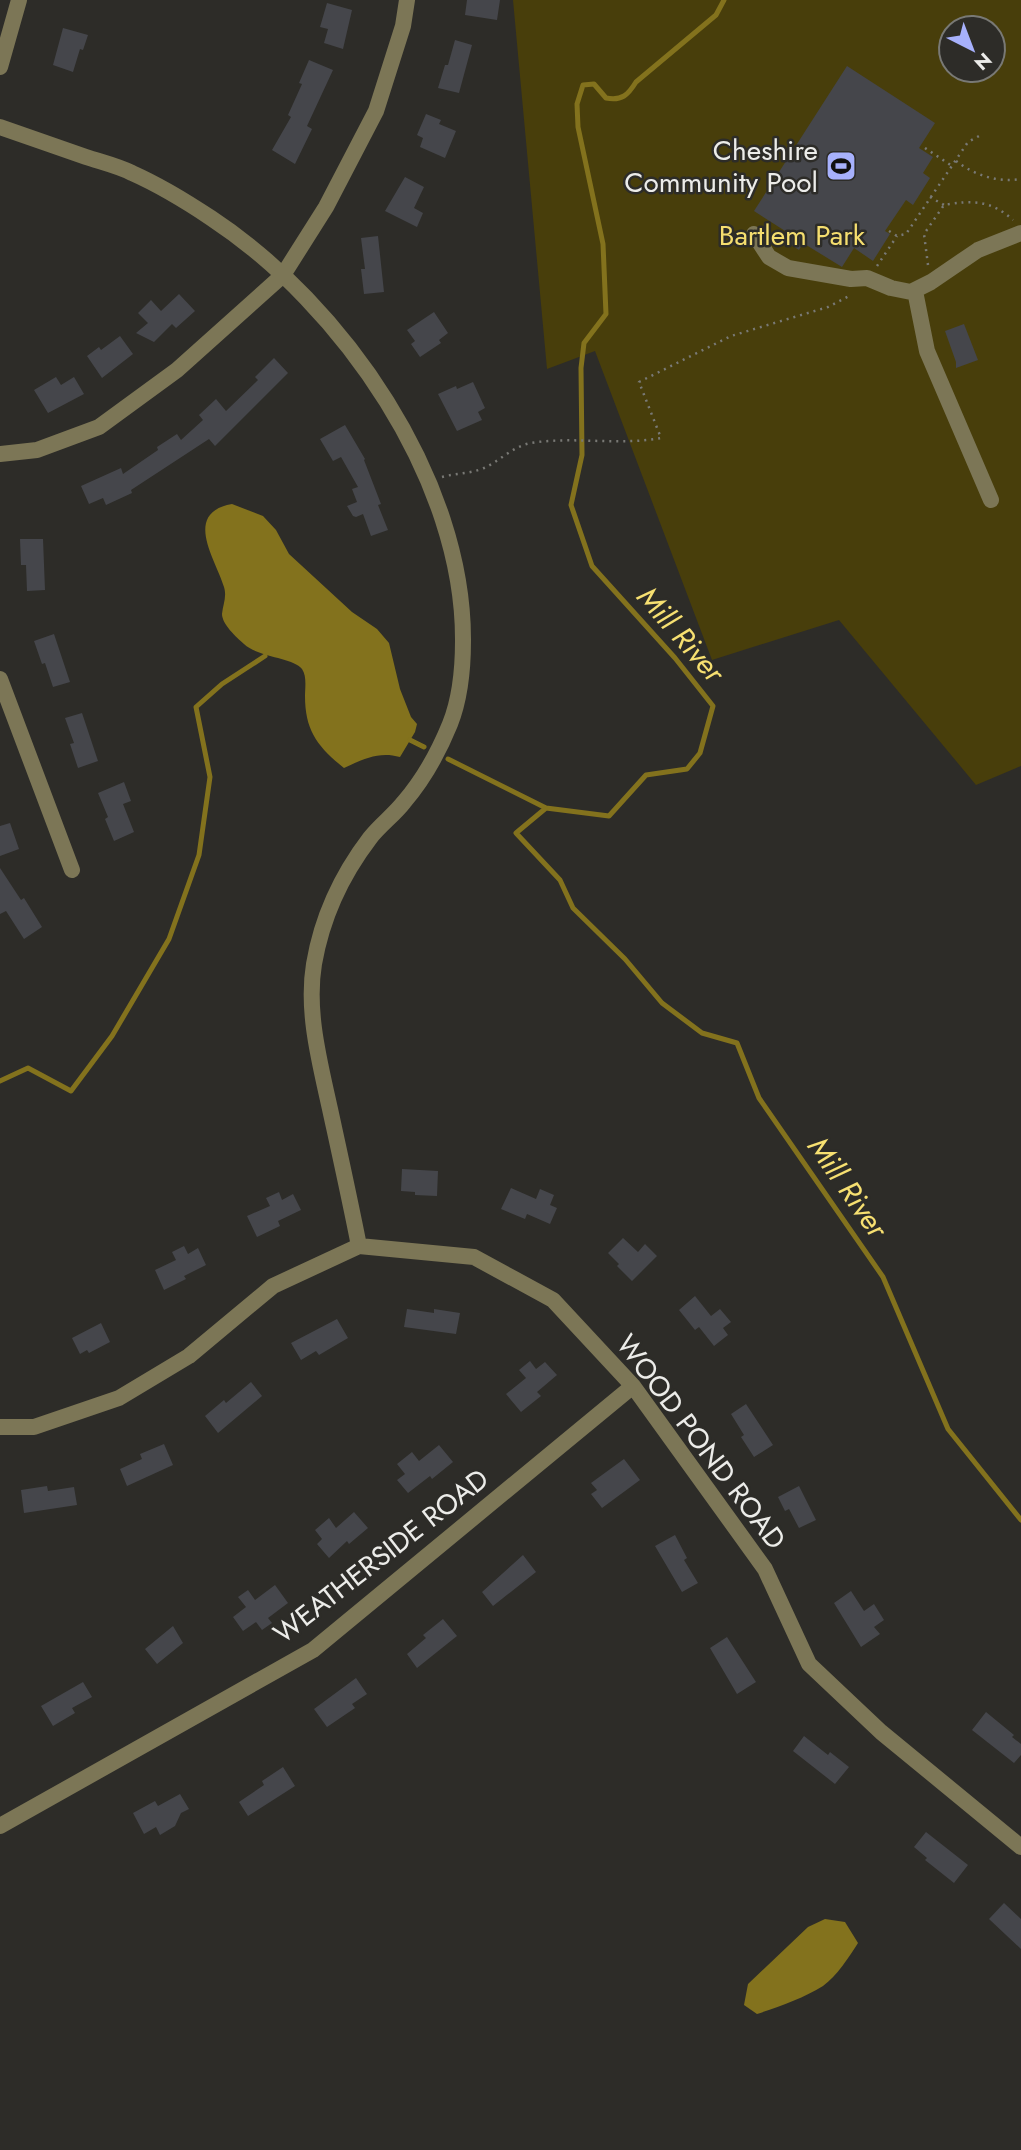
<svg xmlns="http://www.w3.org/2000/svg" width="1021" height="2150" viewBox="0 0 1021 2150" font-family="Jost,sans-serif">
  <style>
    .green { fill: #483e0b; fill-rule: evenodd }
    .water { fill: #83721d }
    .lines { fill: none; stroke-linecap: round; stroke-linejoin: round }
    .stream { stroke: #83721d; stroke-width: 5 }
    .building { fill: #45464b }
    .path { stroke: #797975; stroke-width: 2.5; stroke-dasharray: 2 5; stroke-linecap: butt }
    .minor { stroke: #7c7656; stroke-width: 16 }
    .labels { text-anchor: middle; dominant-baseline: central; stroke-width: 5; stroke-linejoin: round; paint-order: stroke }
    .poi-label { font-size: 28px; fill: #ecece9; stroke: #2d2c28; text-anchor: end }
    .park-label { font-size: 28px; fill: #f5de6f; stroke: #2d2c28 }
    .street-label { font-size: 28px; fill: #ecece9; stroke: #2d2c28 }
    .water-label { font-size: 30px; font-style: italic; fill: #f7e071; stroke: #2d2c28 }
  </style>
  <rect width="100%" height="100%" fill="#2d2c28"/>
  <!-- green -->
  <path class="green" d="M513,0H1021V766L976,785L839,620L712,660L595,351L547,369ZM951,28H993V70H951Z"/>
  <!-- water -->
  <path class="water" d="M232,504L263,516L276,530L289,554L352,612L377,629L389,643L400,689L411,717L417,724L415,732L400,757C379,751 363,759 344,768C318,747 305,731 305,696C305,688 307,676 302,669C293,657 259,658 244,644C236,637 222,624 222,614C223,604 227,597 224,587C216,560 182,513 232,504Z
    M825,1919L845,1922L858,1943C849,1957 837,1976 823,1986C804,1998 778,2007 757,2014L744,2005L748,1984L808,1927Z"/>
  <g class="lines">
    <!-- stream -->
    <path class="stream" d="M724,0L716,15L636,82C628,95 622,101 606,98L594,84L583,85L577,104L578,127L603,244L606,314L584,343L581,368L582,455L571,505L592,566L675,658L713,706L700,753L687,769L646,775L609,816L546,808L516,833L560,880L573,908L625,959L662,1003L702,1033L737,1043L759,1098L883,1277L948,1429L1021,1520
      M410,740L424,747
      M448,759L546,808
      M0,1081L28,1068L71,1091L112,1036L169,939L199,855L210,777L196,707L222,684L265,656"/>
  </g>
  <!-- building -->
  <path class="building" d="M467,0H500L497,20L465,15Z
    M327,3L352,10L343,49L324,43L328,29L320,27Z
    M63,28L88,35L83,50L80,49L73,72L53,65Z
    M455,40L472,45L459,93L438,88L445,65H448Z
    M309,60L333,70L307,126L312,129L295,164L272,150L291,117L288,115L302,84L299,83Z
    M847,66L935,123L919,148L933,157L923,173L930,178L913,205L906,200L885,231L890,234L873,261L854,248L842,267L803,243L799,250L788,243L793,236L754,211Z
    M426,114L441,120L439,124L456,131L445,158L420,147L423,138L417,135Z
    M405,177L424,187L414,208L423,213L417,227L385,211Z
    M378,236L384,292L364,294L361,269H365L361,238Z
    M179,294L195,311L176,328L172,324L154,342L136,333L148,323L138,313L151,300L161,311Z
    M434,312L448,333L439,340L441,343L420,357L411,344L415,341L407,330Z
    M964,324L978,360L956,368V362L945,331Z
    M120,336L133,354L102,378L87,356L99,347L101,350Z
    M274,358L288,373L215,446L209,439L131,490L132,493L106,505L103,498L89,504L81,486L121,468L123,474L158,450L157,447L177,434L181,440L203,420L199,415L216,399L226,411L258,380L255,377Z
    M56,377L61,385L74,377L84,394L48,413L34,390Z
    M473,382L485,408L478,412L482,420L457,431L438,394L456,386L457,389Z
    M345,425L365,459L364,460L381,504L378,505L388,530L371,536L363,514L356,517L353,516L347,506L357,502L352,489L358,487L341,457L333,461L320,439Z
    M20,539H43L45,590L27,591L26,565H21Z
    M54,634L70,682L53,687L45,663L42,664L34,641Z
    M82,713L98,761L78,768L70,744L74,743L65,718Z
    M124,782L131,801L123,804L134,832L114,841L105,819L108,817L98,793Z
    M10,823L19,849L0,856V826Z
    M0,868L21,900L24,898L42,927L24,939L6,911L0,914Z
    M402,1169L438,1171L437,1196L415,1195V1192L401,1191Z
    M511,1188L536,1199L540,1189L554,1195L550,1205L557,1208L550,1224L527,1214L525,1219L501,1209Z
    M279,1192L282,1200L293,1194L301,1210L278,1221L280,1226L257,1237L247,1216L270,1206L266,1198Z
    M623,1238L638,1252L645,1244L657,1256L632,1281L617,1266L619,1264L608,1253Z
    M184,1246L188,1254L198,1248L206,1265L184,1276L186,1279L164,1290L155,1270L176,1260L172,1252Z
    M695,1296L711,1316L720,1309L731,1322L723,1328L728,1335L714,1346L699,1327L695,1330L679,1310Z
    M407,1309L434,1313V1309L460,1313L456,1334L404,1327Z
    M337,1319L348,1338L319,1355L316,1351L301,1360L291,1343Z
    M101,1323L110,1342L89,1353L87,1350L80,1354L72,1338Z
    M530,1361L536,1369L545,1362L557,1375L537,1392L541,1396L521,1412L506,1394L526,1378L519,1370Z
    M251,1382L262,1396L218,1433L205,1416L224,1400L226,1403Z
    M746,1404L773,1445L754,1457L741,1437L744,1435L731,1414Z
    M164,1444L173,1465L127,1486L120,1469L142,1459L140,1454Z
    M439,1445L453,1462L432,1479L430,1476L408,1493L397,1480L405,1474L397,1464L412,1452L419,1461Z
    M624,1459L640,1480L602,1508L591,1494L597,1490L591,1483Z
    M47,1486L48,1491L74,1487L77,1505L24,1513L21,1490Z
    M799,1486L816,1520L799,1528L789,1509L785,1511L778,1497Z
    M354,1512L368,1528L349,1544L347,1541L329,1558L317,1544L322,1539L315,1530L329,1518L336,1528Z
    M675,1535L687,1558L684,1560L698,1583L682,1592L655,1546Z
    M523,1555L536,1572L493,1606L482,1592Z
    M275,1585L288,1603L268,1618L272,1623L262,1630L256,1622L243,1631L233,1617L246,1607L238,1597L248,1590L255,1600Z
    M851,1591L864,1611L874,1604L884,1620L874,1627L880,1634L861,1647L834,1603Z
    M443,1619L457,1636L417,1668L407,1654L426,1638L423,1635Z
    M173,1626L183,1643L157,1664L145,1649Z
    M727,1637L756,1682L737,1694L710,1648Z
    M356,1678L367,1694L352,1704L355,1708L327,1727L314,1709Z
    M83,1682L92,1697L72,1708L75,1713L53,1726L41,1706Z
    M986,1712L1014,1735L1012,1737L1021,1744V1755L1014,1763L972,1730Z
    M804,1736L828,1755L830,1752L849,1767L835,1784L793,1751Z
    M283,1767L295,1786L248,1816L239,1802L264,1785L262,1781Z
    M180,1794L189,1809L181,1813L175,1826L160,1835L156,1827L144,1834L133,1813L155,1801L158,1806Z
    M926,1832L968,1865L954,1883L925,1860L927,1858L914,1847Z
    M1004,1903L1021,1919V1949L989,1919Z"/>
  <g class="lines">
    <!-- path -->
    <path class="path" d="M925,148L952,166
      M956,161C974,175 998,183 1021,179
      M930,197L944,205
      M889,231L897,236L906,234L968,142L979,136
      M928,265L924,234L944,205C972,200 991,200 1013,220
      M877,266L897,236
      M442,477C456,473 470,474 484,468C500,461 513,446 531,443C574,436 618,446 661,438L639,382L731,336L828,307L849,296"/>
    <!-- minor -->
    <path class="minor" d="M0,67L19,0
      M0,127C29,137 57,147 86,157C101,162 118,166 132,173C159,185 187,202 211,218C343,305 464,480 463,641C463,668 460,699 450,724C439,751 423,780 404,802C394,815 380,825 370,838C341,876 322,917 314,964C306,1012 320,1063 330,1109C340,1155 350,1200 359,1246
      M754,234L769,257L788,268L851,279L867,278L891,288L911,292L931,282L978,250L1021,233
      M915,291L927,351L991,500
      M0,454L37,450L99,427L177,370L283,275L326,207L376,111L403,26L407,0
      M0,679L72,870
      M0,1427H34L119,1398L189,1356L273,1286L359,1246L474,1257L553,1300L633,1386L765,1569L809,1664L881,1732L1021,1847
      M0,1826L313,1650L633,1386"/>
  </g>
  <!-- icons -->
  <defs>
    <g id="stadium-square" transform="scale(1.575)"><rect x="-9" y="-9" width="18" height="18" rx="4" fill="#a7b1fc" stroke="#2d2c28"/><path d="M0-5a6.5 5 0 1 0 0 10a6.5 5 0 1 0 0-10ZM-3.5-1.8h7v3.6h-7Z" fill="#111"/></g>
  </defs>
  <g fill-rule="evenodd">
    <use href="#stadium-square" x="841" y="166"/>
  </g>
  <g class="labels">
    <!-- poi labels -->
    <g class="poi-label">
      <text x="818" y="150">Cheshire<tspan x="818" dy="32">Community Pool</tspan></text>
    </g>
    <!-- park labels -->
    <g class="park-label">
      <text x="792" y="235">Bartlem Park</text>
    </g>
    <!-- street labels -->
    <g class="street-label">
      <text transform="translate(701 1442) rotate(53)">WOOD POND ROAD</text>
      <text transform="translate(381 1556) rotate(-38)">WEATHERSIDE ROAD</text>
    </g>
    <!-- water labels -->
    <g class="water-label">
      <text transform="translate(681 634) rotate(49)">Mill River</text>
      <text transform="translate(848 1187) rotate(55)">Mill River</text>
    </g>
  </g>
  <!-- north arrow -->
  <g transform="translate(972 49) rotate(138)"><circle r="33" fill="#2d2c28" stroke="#797975" stroke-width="2"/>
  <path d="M0-5L12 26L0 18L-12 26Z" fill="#a7b1fc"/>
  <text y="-10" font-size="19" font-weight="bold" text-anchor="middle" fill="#ecece9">N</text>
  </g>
</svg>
